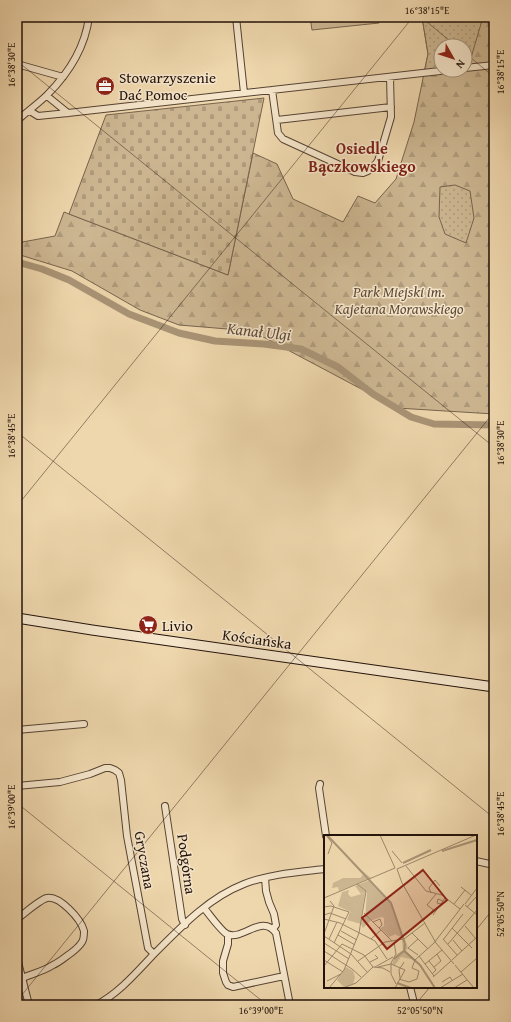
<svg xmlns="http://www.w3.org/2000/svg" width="511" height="1022" viewBox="0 0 511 1022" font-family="'Gentium Book Plus',serif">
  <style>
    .forest { fill: url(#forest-firs); stroke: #77644e; fill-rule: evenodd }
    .cemetery { fill: url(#cemetery-stones); stroke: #77644e }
    .park { fill: url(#park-dots); stroke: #77644e }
    .pitch { fill: #ccb691; stroke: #77644e }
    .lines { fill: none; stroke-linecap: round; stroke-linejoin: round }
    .canal { stroke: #a99476; stroke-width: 7 }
    .minor-casing { stroke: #554333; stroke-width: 8 }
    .secondary-casing { stroke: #22120a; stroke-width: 11 }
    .minor { stroke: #f5e5ca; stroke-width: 6 }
    .secondary { stroke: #f5e5ca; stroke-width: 9 }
    .ticks { fill: none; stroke: #22120a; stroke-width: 1; stroke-opacity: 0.45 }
    .labels { text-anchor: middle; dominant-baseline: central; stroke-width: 3; stroke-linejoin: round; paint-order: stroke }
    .poi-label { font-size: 15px; fill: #22120a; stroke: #f5e5ca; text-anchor: start }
    .park-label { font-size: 15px; font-style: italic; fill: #5e4b39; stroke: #f5e5ca }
    .street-label { font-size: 15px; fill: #22120a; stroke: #f5e5ca }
    .neighbourhood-label { font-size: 16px; font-weight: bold; fill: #7a1f14; stroke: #f5e5ca }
    .water-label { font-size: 16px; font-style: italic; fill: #5f4c3b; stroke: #f5e5ca }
    .inset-river { fill: none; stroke: #a99476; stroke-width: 2 }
    .inset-road { fill: none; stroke: #9d886c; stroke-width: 1 }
    .view { fill: #8f2418; fill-opacity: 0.15; stroke: #8f2418; stroke-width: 2 }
    .inset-edge { fill: none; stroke: #22120a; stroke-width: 2 }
    .neatline { fill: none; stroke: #22120a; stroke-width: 1.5 }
    .ticks-label { font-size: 10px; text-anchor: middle; fill: #22120a }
  </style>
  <defs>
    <pattern id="forest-firs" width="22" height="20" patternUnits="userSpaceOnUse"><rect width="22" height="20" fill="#ccb691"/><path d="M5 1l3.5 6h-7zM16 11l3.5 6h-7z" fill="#af9b7c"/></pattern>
    <pattern id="cemetery-stones" width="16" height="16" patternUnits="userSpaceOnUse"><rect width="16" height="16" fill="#ccb691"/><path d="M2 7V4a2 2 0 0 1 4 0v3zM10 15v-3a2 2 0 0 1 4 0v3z" fill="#af9b7c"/></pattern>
    <pattern id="park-dots" width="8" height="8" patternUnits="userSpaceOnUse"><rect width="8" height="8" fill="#ccb691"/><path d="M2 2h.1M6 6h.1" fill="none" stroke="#af9b7c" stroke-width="1.8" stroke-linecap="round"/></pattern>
  </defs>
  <rect width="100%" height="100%" fill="#efd7ad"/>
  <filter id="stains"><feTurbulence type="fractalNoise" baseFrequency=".005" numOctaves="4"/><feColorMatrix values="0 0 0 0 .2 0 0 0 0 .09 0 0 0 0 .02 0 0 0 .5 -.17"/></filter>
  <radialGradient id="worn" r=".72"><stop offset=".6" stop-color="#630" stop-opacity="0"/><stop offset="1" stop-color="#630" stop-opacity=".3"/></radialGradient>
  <!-- forest -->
  <path class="forest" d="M422,17H494V19L488,23L494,37V414L397,408L252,331L179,325L140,310L72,271L17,254V243L55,236L64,212L228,275L253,153L277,164L293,199L343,222L358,196L375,203L396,179L414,122L428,54ZM441,46H465V70H441Z"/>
  <!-- cemetery -->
  <path class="cemetery" d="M264,98L228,275L69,214L106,115Z"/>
  <!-- park -->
  <path class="park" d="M422,17H483L468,68H465V46H441V70L424,73L428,54Z
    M455,185L470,191L474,218L466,243L445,234L439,217L440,187Z"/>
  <!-- pitch -->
  <path class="pitch" d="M310,17H379V23L312,30Z"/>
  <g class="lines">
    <!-- canal -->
    <path class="canal" d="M17,262L42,269L69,280L129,314L179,333L215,341L264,344L301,349L338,367L373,394L411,417L434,424L494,425"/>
    <!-- minor casing -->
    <g class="minor-casing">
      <path id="minor" d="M236,17L244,93
        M17,64L63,77
        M465,68L494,65
        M272,90L278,133L283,139L355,172L363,173L368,171L373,167L378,161L391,117L390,77
        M47,96L68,113
        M30,111L38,116L68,113L449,70
        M277,120L391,107
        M17,121C26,112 38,104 47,95C69,73 85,48 89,17
        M17,730L84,724
        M320,784L319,788L326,836
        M17,786L60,782L90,774L105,768H110L115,770L119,773L121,780L127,836L148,948L154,954
        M165,806L182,919L185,925
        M476,861L494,865
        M265,878L266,891L269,902L274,914L276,925L273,929
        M204,908C209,914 221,931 227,934C243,941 262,913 276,933L290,1005
        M17,919C24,914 39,900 47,898C59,895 81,919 84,931C84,934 84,939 82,942C79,947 75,950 71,953C65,957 60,962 53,965C44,971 32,974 22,978
        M228,935V944L223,961V973L226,982L228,985L233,987L284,976
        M17,958L29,1005
        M410,987L414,1003
        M96,1005C118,994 136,973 153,955C180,928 208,898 244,884C269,874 299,872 325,869"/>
    </g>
    <!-- secondary casing -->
    <g class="secondary-casing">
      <path id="secondary" d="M17,618L92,630L494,687"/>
    </g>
    <!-- minor -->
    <use href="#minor" class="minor"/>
    <!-- secondary -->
    <use href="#secondary" class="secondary"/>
  </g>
  <!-- ticks -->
  <path class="ticks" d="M421,17L456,46M465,53L494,77M17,61L494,447M17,432L494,818M17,506L413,17M17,803L267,1005M476,930L494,908M17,1001L494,412M415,1005L430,987"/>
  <!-- icons -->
  <defs>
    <g id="office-disc" transform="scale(1)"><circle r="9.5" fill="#8f2418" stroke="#f5e5ca"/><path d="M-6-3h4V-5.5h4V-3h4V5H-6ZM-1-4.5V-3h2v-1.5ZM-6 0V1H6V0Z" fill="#fff"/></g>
    <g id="supermarket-disc" transform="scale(1)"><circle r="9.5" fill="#8f2418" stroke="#f5e5ca"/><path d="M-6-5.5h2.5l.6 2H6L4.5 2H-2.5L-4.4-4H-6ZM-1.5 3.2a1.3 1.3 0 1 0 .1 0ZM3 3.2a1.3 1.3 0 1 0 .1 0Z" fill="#fff"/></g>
  </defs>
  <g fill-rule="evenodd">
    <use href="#office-disc" x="105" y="86"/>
    <use href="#supermarket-disc" x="148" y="625"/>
  </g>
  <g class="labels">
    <!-- poi labels -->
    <g class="poi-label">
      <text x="119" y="77">Stowarzyszenie<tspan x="119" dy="17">Dać Pomoc</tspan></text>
      <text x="162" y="625">Livio</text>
    </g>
    <!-- park labels -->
    <g class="park-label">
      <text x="399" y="291">Park Miejski im.<tspan x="399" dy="17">Kajetana Morawskiego</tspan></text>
    </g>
    <!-- street labels -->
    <g class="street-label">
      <text transform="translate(257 639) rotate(8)">Kościańska</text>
      <text transform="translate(145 860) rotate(80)">Gryczana</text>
      <text transform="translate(187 864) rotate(82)">Podgórna</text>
    </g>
    <!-- neighbourhood labels -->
    <g class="neighbourhood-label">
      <text x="362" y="148">Osiedle<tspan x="362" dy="18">Bączkowskiego</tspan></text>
    </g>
    <!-- water labels -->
    <g class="water-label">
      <text transform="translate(259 331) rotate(6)">Kanał Ulgi</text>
    </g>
  </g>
  <!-- overview -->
  <g transform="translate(324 835)">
    <rect width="153" height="153" fill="#efd7ad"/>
    <path d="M37,35L47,43L15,56L14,52L8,53L9,48L19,43H36L39,40ZM46,45L68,71L78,102L72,100L68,87L60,91V83L57,82L46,86L39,93L37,89L23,85L26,77L41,83L43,57L37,59L31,51Z" fill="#ccb691"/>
    <path d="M25,55L24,59L27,62L41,58L37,82L14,71L18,57ZM68,87L72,99L65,102L56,93Z" fill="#ccb691"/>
    <path d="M81,104L84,113L82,116L91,125L77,122L71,130L68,129L72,120L79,115L78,105ZM22,132L29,136L31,142L29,149L20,152L13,145Z" fill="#ccb691"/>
    <path class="inset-river" d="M3,0L67,68L81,109L80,116L70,124M118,16L153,5M79,28L107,15M80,116L96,130L111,153M73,148L87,153"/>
    <path class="inset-road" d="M2,0L8,8L4,19M56,0L71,33M68,16L78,28M82,31L102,56L118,60L136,74M73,34L78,48L112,108L130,129M73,34L152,0M137,52L147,60M107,58L105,53L111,45L116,51M0,63L71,33M117,69L113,68L114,64L119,66M130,69L141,55M141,69L153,53M141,70L153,80M0,72L7,71L25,77L10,108M143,72L153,61M111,76L103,70L112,59M40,78L68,106M0,80L6,78L22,84M109,80L121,63M0,84L16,88L51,106L63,124M100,85L109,75M49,87L56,84L58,90L55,93M141,91L153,105M128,93L148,113M17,96L33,105M88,98L104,114M0,99L10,71L6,66M14,100L31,110M0,101L27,119L43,137M5,104L13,87M47,104L57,95M94,104L84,113L94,120M119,104L133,120M119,105L139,79M129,105L138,116M70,107L72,119L67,128V139L72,149M0,108L25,124M124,109L153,75M0,116L28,134L37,142M81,116L91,125M95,121L110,141M0,125L19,137M128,125L153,102M34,126L61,107L80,104L101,88M105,126L112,135L108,139M46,127L54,123L51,120M101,129L118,115M131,130L150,153M0,131L18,109L40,120L49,132M49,132L59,133L66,137M51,132L69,122M54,132L67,129L81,135M110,132L117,126L113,119M88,133L91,125L110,108L140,69M88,133L95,136L93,144M137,137L153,123M109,142L127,126M76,143L75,135L80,127M75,144L85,147L93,144M3,146L17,139M118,147L126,142L128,145M5,153L20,135L35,98L42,56L33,49M19,153L32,148L49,132M71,153L81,135M116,153L139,139M130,153L143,145"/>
    <path class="view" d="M99,35L123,65L63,114L38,83Z"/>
    <rect width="153" height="153" class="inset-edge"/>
  </g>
  <!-- margin -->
  <rect width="511" height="1022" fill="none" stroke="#efd7ad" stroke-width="44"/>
  <!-- north arrow -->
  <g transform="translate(453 58) rotate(129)"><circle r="19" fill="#f5e5ca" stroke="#a1917d"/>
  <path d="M0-3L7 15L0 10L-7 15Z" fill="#8f2418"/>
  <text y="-6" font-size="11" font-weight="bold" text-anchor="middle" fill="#22120a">N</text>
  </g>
  <rect x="22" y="22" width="467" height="978" class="neatline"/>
  <g class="ticks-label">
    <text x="427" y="14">16°38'15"E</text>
    <text transform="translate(11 65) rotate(-90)" y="4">16°38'30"E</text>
    <text transform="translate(500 72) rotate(-90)" y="4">16°38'15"E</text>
    <text transform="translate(11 436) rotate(-90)" y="4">16°38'45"E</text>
    <text transform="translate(500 443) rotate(-90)" y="4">16°38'30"E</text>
    <text transform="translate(11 807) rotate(-90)" y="4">16°39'00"E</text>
    <text transform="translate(500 814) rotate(-90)" y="4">16°38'45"E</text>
    <text transform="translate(500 914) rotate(-90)" y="4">52°05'50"N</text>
    <text x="261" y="1014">16°39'00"E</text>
    <text x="420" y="1014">52°05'50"N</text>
  </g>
  <rect width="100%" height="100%" filter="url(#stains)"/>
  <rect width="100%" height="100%" fill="url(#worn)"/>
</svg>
